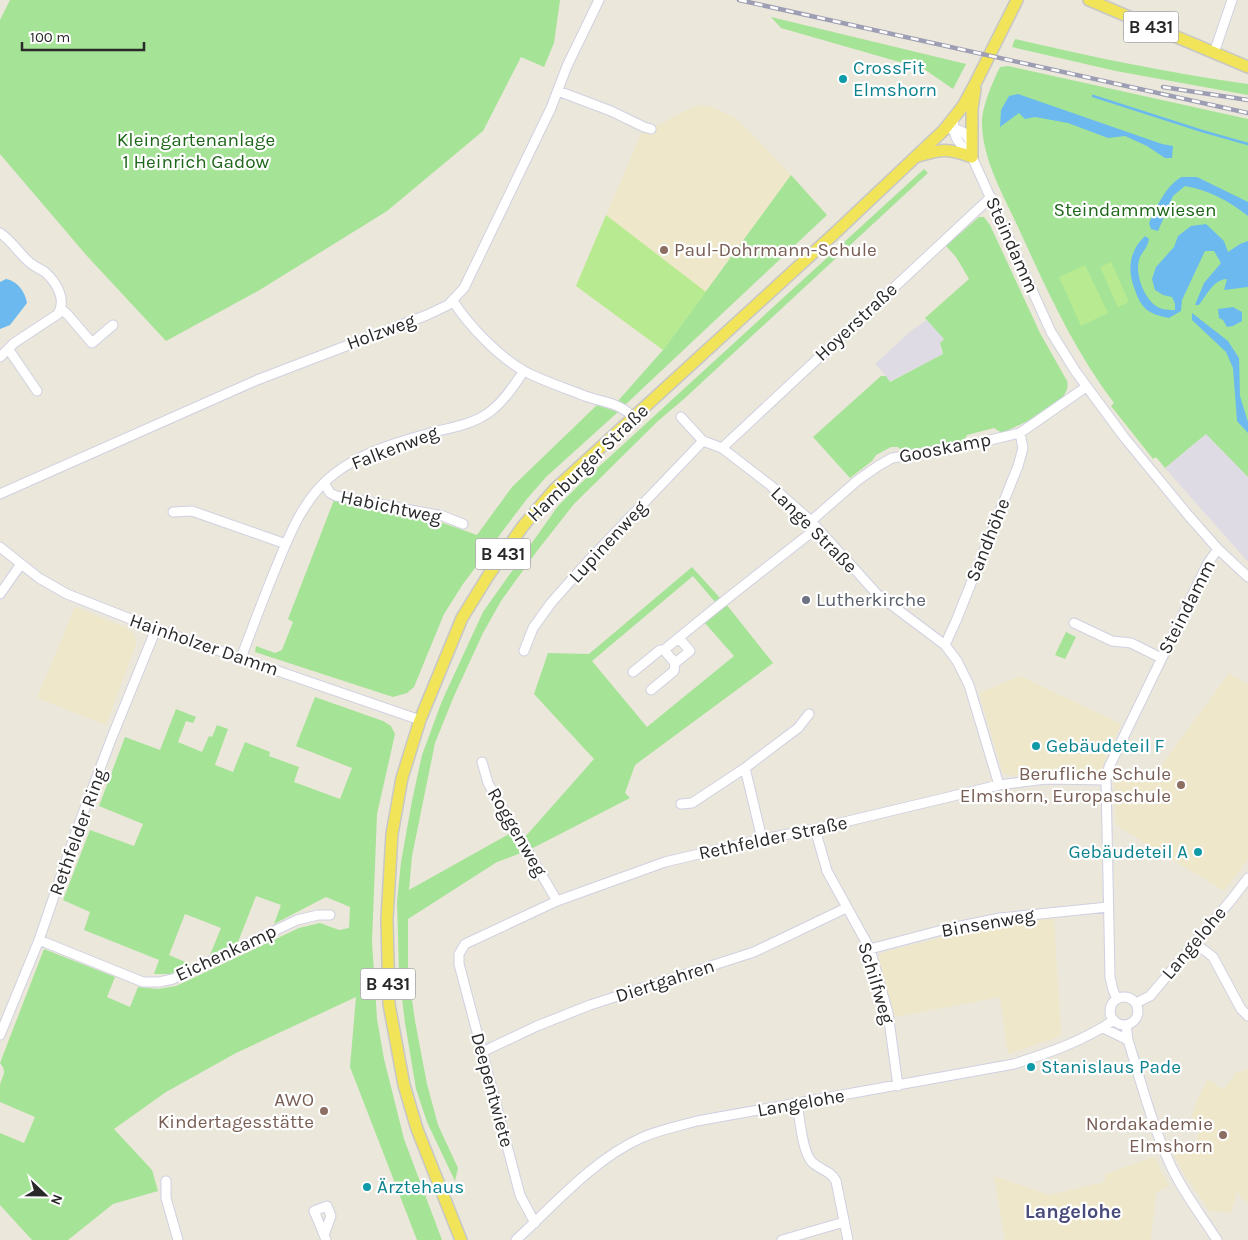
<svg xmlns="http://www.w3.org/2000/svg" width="1248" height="1240" viewBox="0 0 1248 1240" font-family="Karla,sans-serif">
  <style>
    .industrial { fill: #dfdbe4 }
    .education { fill: #eee7c9 }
    .green { fill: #a5e396 }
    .pitch { fill: #b8eb91 }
    .water { fill: #6cb9ef }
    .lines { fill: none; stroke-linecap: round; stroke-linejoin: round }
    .stream { stroke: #6cb9ef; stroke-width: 2.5 }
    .minor-casing { stroke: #d0d0e2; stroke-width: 11 }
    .major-casing { stroke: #c7c7c7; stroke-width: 14 }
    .minor { stroke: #fff; stroke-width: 9 }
    .major { stroke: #f1e459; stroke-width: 11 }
    .rail-casing { stroke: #9d9db4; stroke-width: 4.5 }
    .rail { stroke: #fff; stroke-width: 2.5; stroke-dasharray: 8; stroke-linecap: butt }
    .culture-dot { fill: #0f9aa8; stroke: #fff; stroke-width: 2 }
    .education-dot { fill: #8d6e63; stroke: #fff; stroke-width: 2 }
    .worship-dot { fill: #6b7280; stroke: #fff; stroke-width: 2 }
    .labels { text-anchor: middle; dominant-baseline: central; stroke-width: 4.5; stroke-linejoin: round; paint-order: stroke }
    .shield { fill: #fff; stroke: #696969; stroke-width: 1 }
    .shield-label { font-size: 18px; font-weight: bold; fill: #292929 }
    .culture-label { font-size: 19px; fill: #0d838f; stroke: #fff; text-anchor: start }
    .park-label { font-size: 19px; fill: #1e6619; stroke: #fff }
    .street-label { font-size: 19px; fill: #292929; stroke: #fff }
    .education-label { font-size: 19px; fill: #785e54; stroke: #fff; text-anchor: end }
    .worship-label { font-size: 19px; fill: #5b616d; stroke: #fff; text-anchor: start }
    .neighbourhood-label { font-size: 20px; font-weight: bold; fill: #494b7a; stroke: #fff }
  </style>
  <rect width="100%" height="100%" fill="#ebe7da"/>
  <!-- industrial -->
  <path class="industrial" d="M927,320L944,339L940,348L943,354L889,382L886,376L875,364L912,330Z
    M1206,434L1248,477V562L1165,468Z"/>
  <!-- education -->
  <path class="education" d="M701,105L712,107L735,118L748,130L791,175L663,350L576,286L644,127L651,129L689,109Z
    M75,607L129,629L136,638V644L106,725L37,698Z
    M1229,673L1248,685V859L1224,891L1116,825L1114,781L1120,768L1150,781Z
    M1020,676L1121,724L1100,772L1045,771L1010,776L1003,773L979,693Z
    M1054,916L1061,1036L1008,1054L1000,997L895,1017L879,960L880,955L885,952L986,926Z
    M1248,1069V1204L1237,1192L1231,1213L1213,1211L1211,1213L1186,1177L1173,1153L1196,1142L1200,1128L1190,1124L1196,1102L1208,1079L1224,1090L1236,1072Z
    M1154,1157L1169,1185L1156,1193L1151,1240H1005L994,1176L1049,1195L1104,1182L1106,1174Z"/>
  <!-- green -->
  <path class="green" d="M10,0H560L554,43L544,67L521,57L483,131L387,211L258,291L166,341L87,256L0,154V20Z
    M771,17L966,64L953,89L924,69L781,28Z
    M1015,39C1092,57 1170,73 1248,84V95L1116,71L1012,47Z
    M1008,66L1248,119V477L1206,434L1165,468L1156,457L1153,459L1111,406L1114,403C1073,349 1046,288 1018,227C1003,194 983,161 982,124C981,109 993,81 1000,67Z
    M924,169L928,173L685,398L658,421L574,504L537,551L501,601L483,633L454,696L435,743L412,856L409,890L509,834L521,853L497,862L408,919V971L415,1021L427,1084L438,1125L458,1168L455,1181L427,1122L416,1089L405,1023L399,972L397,902L401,862L412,801L422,755L442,701L483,612L558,506L580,484Z
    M791,175L827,215L625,405L617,402L663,350Z
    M979,217H984L990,225L1040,333L1067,381C1074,404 1018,425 1002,433L994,428L967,435L963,442L902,451L898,447H891L876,455L872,461L850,478L813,437L881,376H886L890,382L943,354L940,343L944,339L925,318L969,279L956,257L946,246Z
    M597,405L618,412L546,477L526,500L463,584L444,614L414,687L407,693L393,697L255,652L256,646L275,653L282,650L293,622L288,619L334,500L443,523L477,535L512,487Z
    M692,567L720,598L715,602L693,576L592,661L647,727L734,656L704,622L726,604L773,663L635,765L625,793L630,798L531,849L525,837L594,759L534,694L548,653L589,654Z
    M1066,632L1076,637L1065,659L1055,655Z
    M315,697L383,721L391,726L395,734L377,814L372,942L377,1019L384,1059L404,1139L442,1240H417L350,1067L356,997L236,1053L166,1092L114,1129L152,1170L158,1191L113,1204L68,1240H32L0,1205V1133L24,1143L35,1117L0,1102C0,1097 0,1090 0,1085C2,1076 8,1072 0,1063L44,949L115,977L107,997L130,1007L138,987L158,989L176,986L299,928L320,923L339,930L349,928L350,907L326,897L274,924L281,905L256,896L238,942L210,955L221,928L185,914L169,955L192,965L170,974H154L159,960L84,930L90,912L63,900L90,830L134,846L143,824L99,806L125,737L160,750L176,709L196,717L193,723L186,721L178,742L202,752L209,736L212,737L217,725L228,729L215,765L233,772L245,742L270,752L269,756L299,767L294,782L340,799L352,768L296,746Z"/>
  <!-- pitch -->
  <path class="pitch" d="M606,215L706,292L663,350L576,286Z
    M1111,262L1129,302L1118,307L1100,267Z
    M1085,265L1108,313L1081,326L1059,277Z"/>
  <!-- water -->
  <path class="water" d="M1018,94L1162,144L1173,146L1172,158H1165L1147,146L1125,136L1108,138L1068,123L1035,117L1025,119L1019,113L1000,127L1001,110L1009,96Z
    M1181,177H1197L1248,202V216C1227,200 1211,191 1185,186L1173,196L1158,231L1151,229L1149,223C1157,206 1165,187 1181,177Z
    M1206,224L1224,241L1228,252L1240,244L1248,241V287L1224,290L1227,279C1214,279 1206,296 1199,305H1195L1204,283L1221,263L1214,251H1205L1182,300L1181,311L1169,318C1160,316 1150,314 1144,307C1140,303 1137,296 1135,290C1127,270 1129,251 1145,236L1149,239C1147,250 1141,252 1139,260C1135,274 1144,298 1156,306C1161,310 1169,310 1175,310V304L1172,297L1163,295L1155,290L1152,279L1156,267L1174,247L1178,236L1191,226Z
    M6,279C17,281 25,291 27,303L10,325L0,329V282Z
    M1233,307L1242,312V321L1233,326L1227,327L1223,320L1219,318L1218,309Z
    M1192,313L1228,341L1239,358L1240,396L1248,422V433L1237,421L1233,368L1226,352L1192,320Z"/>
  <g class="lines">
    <!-- stream -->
    <path class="stream" d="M1093,96L1202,131L1248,144"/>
    <!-- minor casing -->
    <g class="minor-casing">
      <path id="minor" d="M1214,53L1232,0
        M558,91L611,111L644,127L651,129
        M954,119C952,138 959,143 972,157L1051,332L1076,372L1124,437L1188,515L1218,549L1248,577
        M950,129C961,128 968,134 971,144
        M0,233C11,240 18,252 28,261C33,266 39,268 45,272C56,282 67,299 58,314L14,343L0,357
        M453,301C469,326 498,356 524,371C543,381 565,388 585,396C604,403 619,402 634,418
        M61,309L68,315L92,343L113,325
        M9,350L37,391
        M681,417L703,441L722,448L770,485L811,521L877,594L945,645L957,661L969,685L999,785
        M722,448L991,197
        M324,483L330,493L336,496L443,516L463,524
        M0,494L257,380L427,315L448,305L464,288L551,108L567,66L599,0
        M173,512L192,511L286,544
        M811,521L858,480L878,466L892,458L965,446L1020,433L1086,387
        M0,547L39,578L67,594L156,629L420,720
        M0,594L21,564
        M1074,623L1112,641L1131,643L1161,658
        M679,638L690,651L675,663L664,650C714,608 766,568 817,528
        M945,645L956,621L1018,466L1023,448L1020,433
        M524,651L533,628L551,603L590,559L703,441
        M241,658C252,629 263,599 275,570C289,536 303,498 334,474C362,452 400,441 434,432C454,427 474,424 491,411C505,400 514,385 524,371
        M633,672L660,650H664
        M651,690L674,671L675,663
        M482,762L488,783L557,901
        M745,768L762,839
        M681,804L692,803L745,768L798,728L809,714
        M815,829L827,871L870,949L888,1013L898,1086
        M39,940L143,982H159L173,979L297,920L318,915H330
        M1195,943L1213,957L1241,1009L1248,1016
        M870,949L946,929L1000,918L1108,907
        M1110 1011a14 14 0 1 1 28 0a14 14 0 1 1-28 0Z
        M1117,999L1113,990L1110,977L1106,780L1109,767L1208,563L1218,549
        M1136,1003L1150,996L1232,899L1248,878
        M1126,1025L1128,1040C1141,1082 1152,1125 1170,1164C1182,1191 1201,1215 1217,1240
        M1103,1028L1128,1040
        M0,1035L39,940L77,829L112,737L156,629
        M482,1052L537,1026L590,1005L754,952L846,908
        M797,1104C800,1118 802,1152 812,1162C820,1170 830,1170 836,1181L848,1240
        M166,1181V1198L178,1240
        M535,1223L520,1195L459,964V954L465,944L557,901L665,862L762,839L815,829L999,785L1046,779L1106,780
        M324,1235L331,1216L327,1206L314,1211C318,1220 322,1230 326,1240
        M516,1240C554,1205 594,1159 641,1138C659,1130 678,1126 697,1121L1014,1064C1048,1053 1084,1041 1114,1020
        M782,1240L844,1222"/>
    </g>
    <!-- major casing -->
    <g class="major-casing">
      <path id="major" d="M1089,0L1248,67
        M918,156C942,149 948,148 972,157V109L975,89
        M461,1240L417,1129L404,1085L389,1004L387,919L392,834L402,778L420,720L462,618L488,576L523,526L554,490L836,232L944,130L963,106L976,82L1017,0"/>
    </g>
    <!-- minor -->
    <use href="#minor" class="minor"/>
    <!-- major -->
    <use href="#major" class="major"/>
    <!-- rail casing -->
    <g class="rail-casing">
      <path id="rail" d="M739,0L1248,113
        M1163,87L1248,100"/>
    </g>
    <!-- rail -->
    <use href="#rail" class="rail"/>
  </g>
  <!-- markers -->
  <g class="culture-dot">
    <circle cx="843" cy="79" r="5"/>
    <circle cx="1036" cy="746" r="5"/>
    <circle cx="1198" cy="852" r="5"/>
    <circle cx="1031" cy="1067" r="5"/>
    <circle cx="367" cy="1187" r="5"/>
  </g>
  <g class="education-dot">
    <circle cx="664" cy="250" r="5"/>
    <circle cx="1181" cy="785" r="5"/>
    <circle cx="324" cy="1111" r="5"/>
    <circle cx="1223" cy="1135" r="5"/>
  </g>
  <circle class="worship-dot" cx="806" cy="600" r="5"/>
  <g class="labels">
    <!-- shield labels -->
    <g class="shield">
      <rect x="1123.5" y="11.5" width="55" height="31" rx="4"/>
      <rect x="475.5" y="538.5" width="55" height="31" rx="4"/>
      <rect x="360.5" y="968.5" width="55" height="31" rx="4"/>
    </g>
    <g class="shield-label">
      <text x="1151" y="27">B 431</text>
      <text x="503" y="554">B 431</text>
      <text x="388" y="984">B 431</text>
    </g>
    <!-- culture labels -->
    <g class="culture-label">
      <text x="853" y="68">CrossFit<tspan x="853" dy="22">Elmshorn</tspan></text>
      <text x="1046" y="746">Gebäudeteil F</text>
      <text x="1188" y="852" text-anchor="end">Gebäudeteil A</text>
      <text x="1041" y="1067">Stanislaus Pade</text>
      <text x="377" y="1187">Ärztehaus</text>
    </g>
    <!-- park labels -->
    <g class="park-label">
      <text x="196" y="140">Kleingartenanlage<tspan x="196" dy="22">1 Heinrich Gadow</tspan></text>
      <text x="1135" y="210">Steindammwiesen</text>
    </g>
    <!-- street labels -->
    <g class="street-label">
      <text transform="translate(1012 245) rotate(66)">Steindamm</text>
      <text transform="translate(856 322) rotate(-43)">Hoyerstraße</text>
      <text transform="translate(381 332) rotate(-20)">Holzweg</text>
      <text transform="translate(395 448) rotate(-21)">Falkenweg</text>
      <text transform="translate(945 448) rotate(-11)">Gooskamp</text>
      <text transform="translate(588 463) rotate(-44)">Hamburger Straße</text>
      <text transform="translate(391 507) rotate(12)">Habichtweg</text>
      <text transform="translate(814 530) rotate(45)">Lange Straße</text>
      <text transform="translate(988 540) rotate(-68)">Sandhöhe</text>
      <text transform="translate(608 542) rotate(-47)">Lupinenweg</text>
      <text transform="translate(1187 607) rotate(-63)">Steindamm</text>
      <text transform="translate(204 645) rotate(19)">Hainholzer Damm</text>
      <text transform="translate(78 832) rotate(-70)">Rethfelder Ring</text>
      <text transform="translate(517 832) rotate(60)">Roggenweg</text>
      <text transform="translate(773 838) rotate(-12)">Rethfelder Straße</text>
      <text transform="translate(988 923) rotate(-10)">Binsenweg</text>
      <text transform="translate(1194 943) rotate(-50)">Langelohe</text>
      <text transform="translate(226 953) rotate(-25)">Eichenkamp</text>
      <text transform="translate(665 981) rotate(-18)">Diertgahren</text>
      <text transform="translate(876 983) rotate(73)">Schilfweg</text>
      <text transform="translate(492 1090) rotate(75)">Deepentwiete</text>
      <text transform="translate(801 1103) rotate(-10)">Langelohe</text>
    </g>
    <!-- education labels -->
    <g class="education-label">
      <text x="674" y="250" text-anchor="start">Paul-Dohrmann-Schule</text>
      <text x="1171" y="774">Berufliche Schule<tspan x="1171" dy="22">Elmshorn, Europaschule</tspan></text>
      <text x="314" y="1100">AWO<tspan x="314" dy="22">Kindertagesstätte</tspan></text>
      <text x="1213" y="1124">Nordakademie<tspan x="1213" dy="22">Elmshorn</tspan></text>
    </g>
    <!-- worship labels -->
    <g class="worship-label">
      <text x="816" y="600">Lutherkirche</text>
    </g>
    <!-- neighbourhood labels -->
    <g class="neighbourhood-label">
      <text x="1073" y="1211">Langelohe</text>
    </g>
  </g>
  <!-- north arrow -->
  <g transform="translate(45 1195) rotate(112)" stroke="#ffffff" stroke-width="4" paint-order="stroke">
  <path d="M0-4L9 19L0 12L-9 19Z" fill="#292929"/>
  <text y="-8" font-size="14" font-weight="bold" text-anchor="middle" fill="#292929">N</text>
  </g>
  <!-- scale -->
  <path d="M22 42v8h122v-8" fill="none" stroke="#292929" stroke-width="2.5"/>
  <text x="30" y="42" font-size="15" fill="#292929" stroke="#ffffff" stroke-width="4" paint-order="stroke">100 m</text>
</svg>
